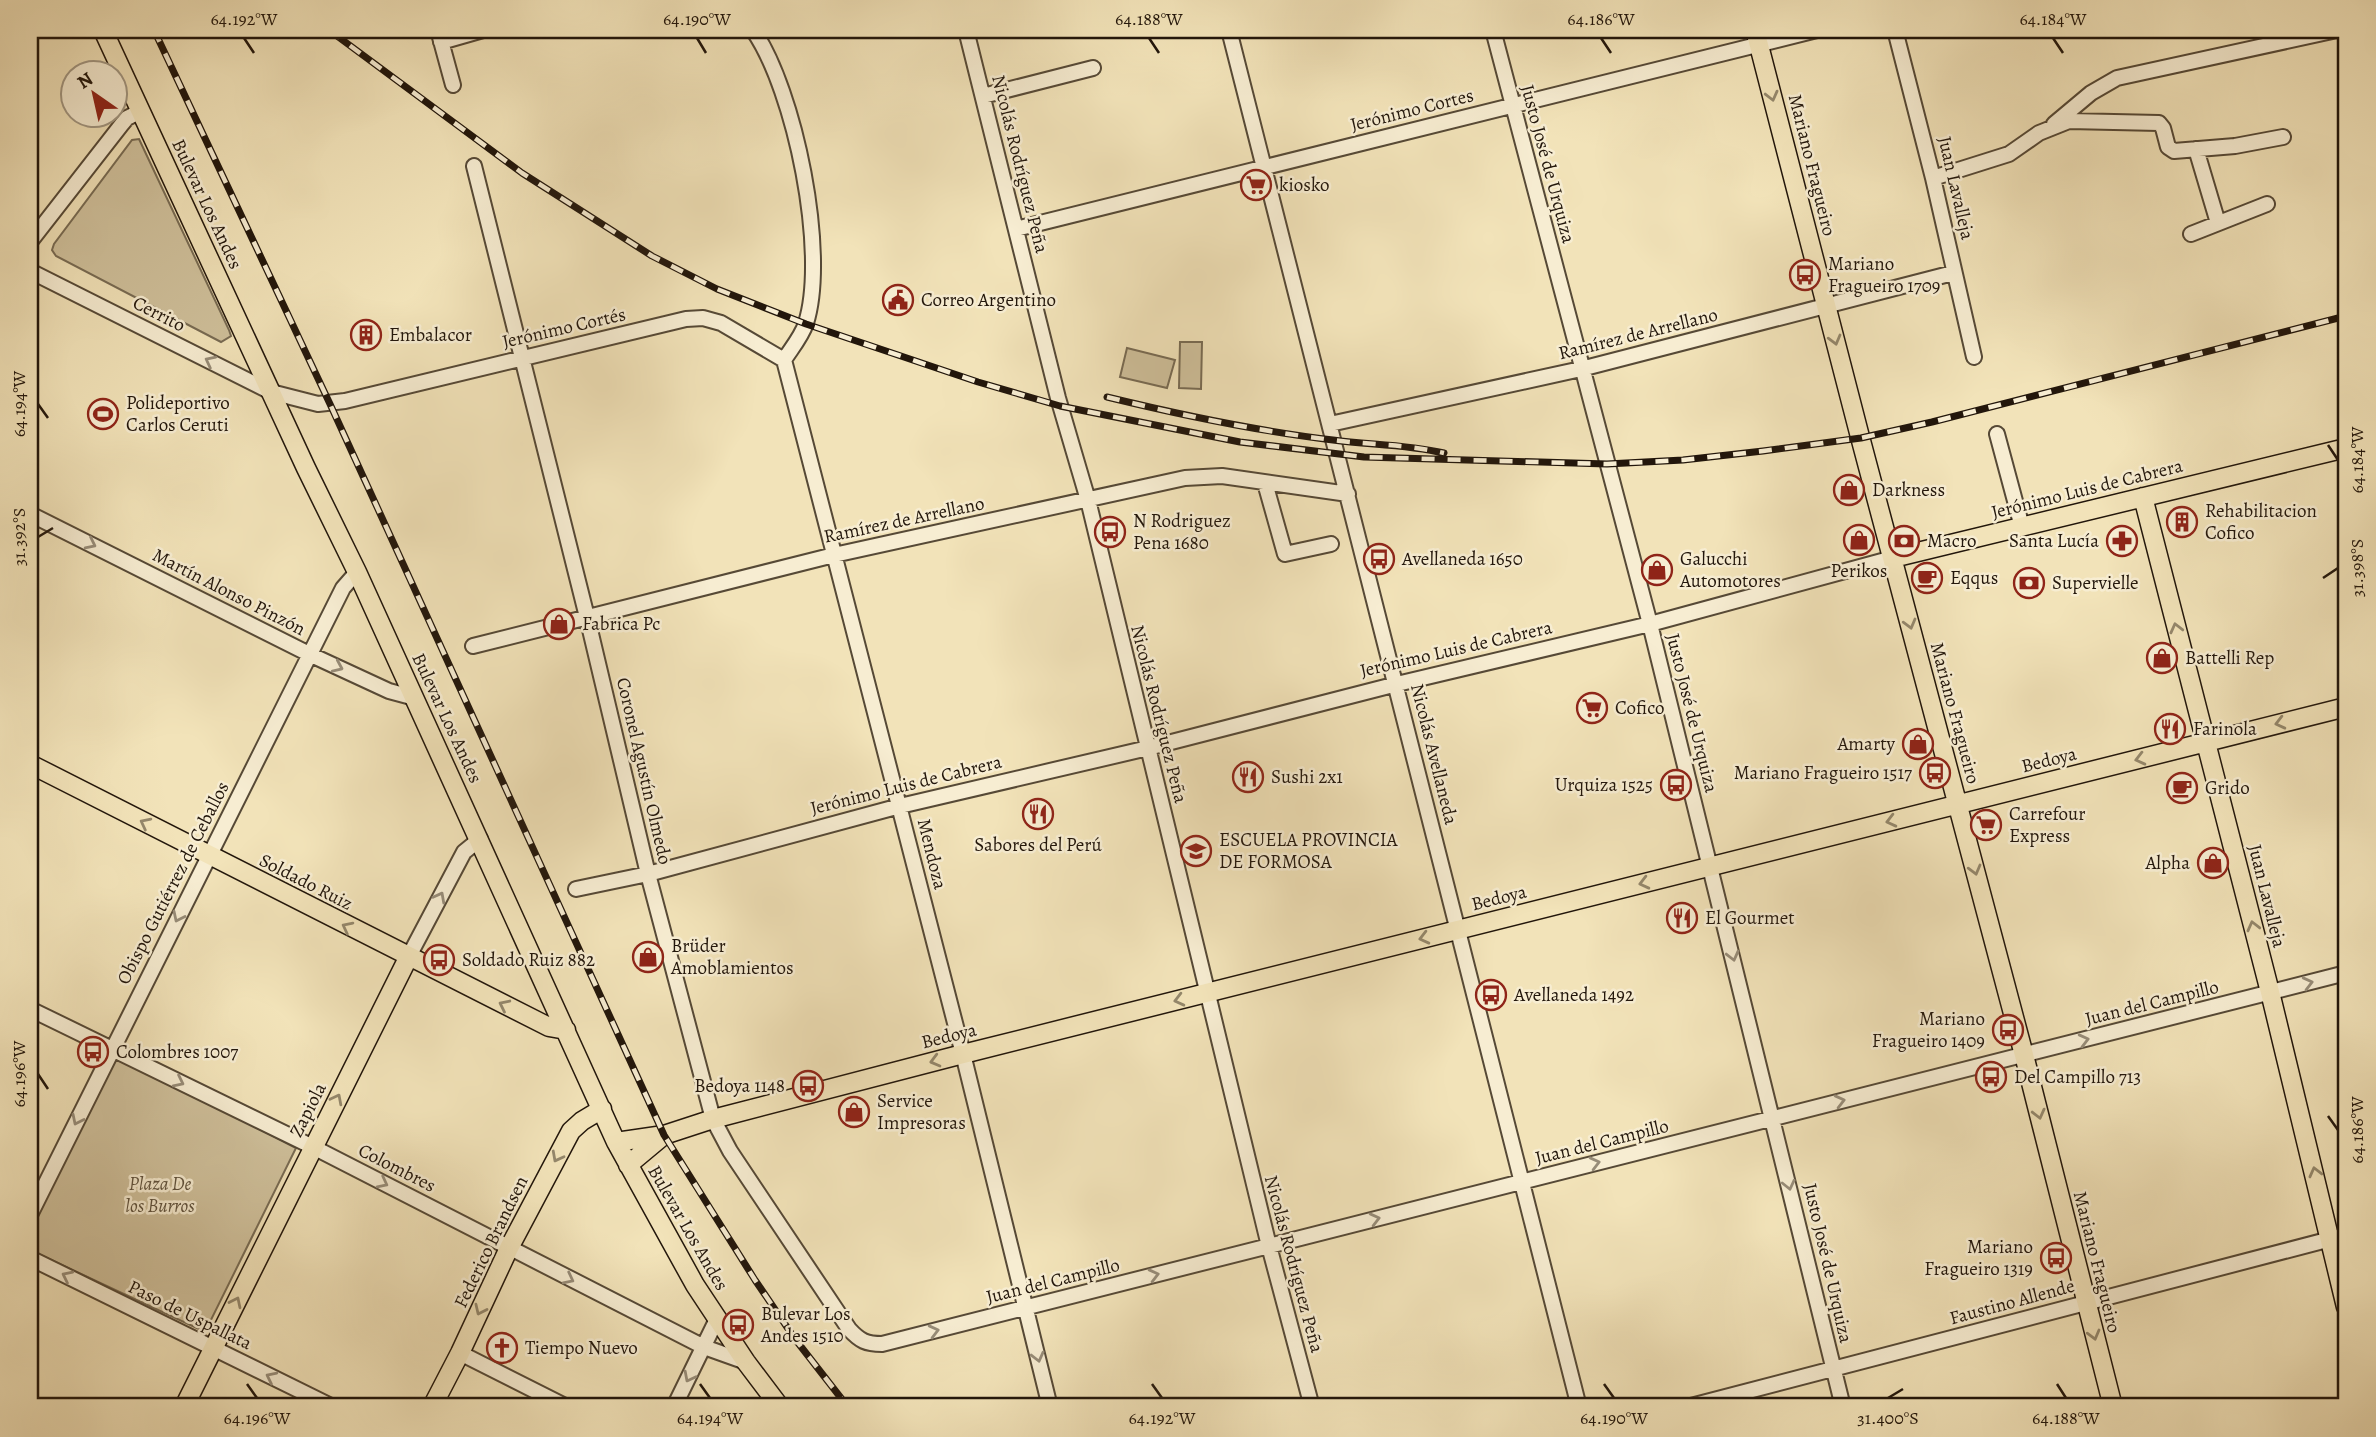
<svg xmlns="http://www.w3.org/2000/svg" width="2376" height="1437" viewBox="0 0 2376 1437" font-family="Alegreya,serif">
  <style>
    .green { fill: #cfc09b; stroke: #786b53; stroke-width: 2 }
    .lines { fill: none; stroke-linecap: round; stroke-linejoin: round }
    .minor-casing { stroke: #564936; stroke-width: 18 }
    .major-casing { stroke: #22160b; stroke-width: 21 }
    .minor { stroke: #f7edd2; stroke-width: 14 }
    .major { stroke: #f2e3b9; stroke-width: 18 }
    .rail-casing { stroke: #22160b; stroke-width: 7 }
    .rail { stroke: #f7edd2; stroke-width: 4.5; stroke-dasharray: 13; stroke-linecap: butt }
    .oneway { stroke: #94876b }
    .oneway2 { stroke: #978c78 }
    .ticks { fill: none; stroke: #22160b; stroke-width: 2.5 }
    .labels { text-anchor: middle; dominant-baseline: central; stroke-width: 5; stroke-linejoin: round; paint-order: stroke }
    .street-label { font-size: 19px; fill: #22160b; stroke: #f7edd2 }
    .poi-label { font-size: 19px; fill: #22160b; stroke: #f7edd2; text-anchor: start }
    .park-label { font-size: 19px; font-style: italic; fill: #5f523d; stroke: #f7edd2 }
    .neatline { fill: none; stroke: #22160b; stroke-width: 2.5 }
    .ticks-label { font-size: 18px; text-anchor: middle; fill: #22160b }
  </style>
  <rect width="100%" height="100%" fill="#f2e3b9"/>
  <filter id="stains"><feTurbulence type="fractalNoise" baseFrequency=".00286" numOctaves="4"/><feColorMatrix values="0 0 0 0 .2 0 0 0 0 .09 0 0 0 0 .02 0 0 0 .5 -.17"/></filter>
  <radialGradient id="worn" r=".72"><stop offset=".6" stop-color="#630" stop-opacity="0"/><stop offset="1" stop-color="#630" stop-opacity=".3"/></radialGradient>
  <!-- green -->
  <path class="green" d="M139,139L229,330L231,336L221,342L56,256L52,250L54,244L132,140Z
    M1180,342H1202L1201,389L1179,388Z
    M1127,348L1175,360L1167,388L1120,377Z
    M115,1055L296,1148L205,1332L30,1250V1230Z"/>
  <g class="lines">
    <!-- minor casing -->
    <g class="minor-casing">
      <path id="minor" d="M438,30L453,85
        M753,30C795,90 828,253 806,323C802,336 791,349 784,360
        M966,30L1058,398L1088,500L1269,1246L1312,1407
        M1229,30L1579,1407
        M1493,30L1650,624L1843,1407
        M1895,30L1933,178L1974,357
        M441,42L483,30
        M983,96L1093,68
        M2054,124L2091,93L2117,78L2337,30
        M2196,149L2218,223
        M474,166L587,617L648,874L713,1119L730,1151L849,1329C860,1341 866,1344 882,1344L2346,973
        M1933,178L2009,154L2039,133L2069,121L2159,123L2163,128L2168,147L2174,151L2235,146L2283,137
        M1016,229L1817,30
        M2191,234L2267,204
        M30,242L122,124L127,118L141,111
        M30,271L271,392L318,404L345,401L686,319L703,318L721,323L784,360L963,1054L1050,1407
        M1330,424L1581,369L1953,273
        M1997,434L2022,527
        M1265,483L1285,554L1331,544
        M30,514L309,654L389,691L415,698
        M473,646L834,555L1185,478L1222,476L1348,494
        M576,889L648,874L900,806L1148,748L1397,684L1650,624L1893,558
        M408,958L464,852L480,839
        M30,1009L313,1147L704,1347L746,1362
        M30,1215L343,588L357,572
        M30,1258L333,1407
        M460,1353L567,1407
        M674,1407L717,1319
        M1687,1407L2346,1235"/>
    </g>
    <!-- major casing -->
    <g class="major-casing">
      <path id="major" d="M103,30L306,468L357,572L616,1142L695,1285L746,1362L780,1407
        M1755,30L1859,433L2024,1055L2113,1407
        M2143,497L2270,992L2346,1307
        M1893,558L2346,448
        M30,764L549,1027L566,1030
        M616,1142L664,1135L713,1119L963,1054L2346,707
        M628,1165L664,1135
        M184,1407L408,958
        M432,1407L460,1353L509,1248L571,1131L582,1121L602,1109"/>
    </g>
    <!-- minor -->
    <use href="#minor" class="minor"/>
    <!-- major -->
    <use href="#major" class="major"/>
    <!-- rail casing -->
    <g class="rail-casing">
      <path id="rail" d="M154,30L330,404L664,1135L755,1280L795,1339L848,1407
        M329,30L522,173L652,256L717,289L806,324L978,382L1060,406L1240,442L1364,457L1607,464L1683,460L1763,451L1861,438L1932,422L2346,316
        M1107,397C1181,415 1257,431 1333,440C1371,445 1405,444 1444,453"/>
    </g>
    <!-- rail -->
    <use href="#rail" class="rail"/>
  </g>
  <!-- one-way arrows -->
  <defs><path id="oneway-chevron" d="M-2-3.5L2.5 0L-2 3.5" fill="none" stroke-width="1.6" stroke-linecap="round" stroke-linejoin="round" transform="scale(1.75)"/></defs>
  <g class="oneway">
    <use href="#oneway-chevron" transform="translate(1772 96) rotate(76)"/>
    <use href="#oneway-chevron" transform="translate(1835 340) rotate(75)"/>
    <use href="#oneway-chevron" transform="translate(1910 624) rotate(75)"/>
    <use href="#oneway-chevron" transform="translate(2176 628) rotate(-104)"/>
    <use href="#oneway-chevron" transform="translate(2280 723) rotate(166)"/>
    <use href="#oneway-chevron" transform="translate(2140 759) rotate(166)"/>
    <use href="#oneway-chevron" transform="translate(1891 821) rotate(166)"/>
    <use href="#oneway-chevron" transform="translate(145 823) rotate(-153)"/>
    <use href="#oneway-chevron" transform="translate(1975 870) rotate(75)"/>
    <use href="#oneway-chevron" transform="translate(1644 883) rotate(166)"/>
    <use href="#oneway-chevron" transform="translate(2253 926) rotate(-104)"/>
    <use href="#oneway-chevron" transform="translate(347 927) rotate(-153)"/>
    <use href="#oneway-chevron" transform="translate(1424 938) rotate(166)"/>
    <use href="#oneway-chevron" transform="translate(1179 1000) rotate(166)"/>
    <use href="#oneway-chevron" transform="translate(504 1005) rotate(-154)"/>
    <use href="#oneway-chevron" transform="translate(935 1061) rotate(165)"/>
    <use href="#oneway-chevron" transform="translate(337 1099) rotate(-63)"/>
    <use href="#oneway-chevron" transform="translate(2039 1114) rotate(76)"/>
    <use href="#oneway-chevron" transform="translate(557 1157) rotate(118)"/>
    <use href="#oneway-chevron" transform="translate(2315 1172) rotate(-104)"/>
    <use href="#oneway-chevron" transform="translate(236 1302) rotate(-64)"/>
    <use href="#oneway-chevron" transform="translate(480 1310) rotate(115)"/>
    <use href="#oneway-chevron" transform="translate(2094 1335) rotate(75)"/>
  </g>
  <g class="oneway2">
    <use href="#oneway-chevron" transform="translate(210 361) rotate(-153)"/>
    <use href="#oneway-chevron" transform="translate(91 544) rotate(26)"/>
    <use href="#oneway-chevron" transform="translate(338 667) rotate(24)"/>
    <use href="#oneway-chevron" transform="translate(440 897) rotate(-62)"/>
    <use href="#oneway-chevron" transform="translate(178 917) rotate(116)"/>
    <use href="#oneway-chevron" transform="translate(1733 956) rotate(76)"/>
    <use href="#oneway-chevron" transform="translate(2308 983) rotate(-14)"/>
    <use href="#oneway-chevron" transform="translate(2084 1040) rotate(-14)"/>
    <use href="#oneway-chevron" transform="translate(179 1082) rotate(26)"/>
    <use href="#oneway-chevron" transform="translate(1840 1101) rotate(-14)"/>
    <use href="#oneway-chevron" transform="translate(77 1120) rotate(116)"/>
    <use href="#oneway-chevron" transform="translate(1595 1163) rotate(-14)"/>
    <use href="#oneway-chevron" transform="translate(383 1183) rotate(27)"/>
    <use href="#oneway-chevron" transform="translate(1789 1185) rotate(77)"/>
    <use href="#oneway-chevron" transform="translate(1375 1219) rotate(-14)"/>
    <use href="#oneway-chevron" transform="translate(1154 1275) rotate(-14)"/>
    <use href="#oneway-chevron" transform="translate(67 1276) rotate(-154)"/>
    <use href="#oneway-chevron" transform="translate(569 1279) rotate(27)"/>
    <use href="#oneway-chevron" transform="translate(934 1331) rotate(-14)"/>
    <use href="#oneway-chevron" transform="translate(1038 1357) rotate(76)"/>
    <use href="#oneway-chevron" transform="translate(271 1377) rotate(-154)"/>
    <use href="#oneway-chevron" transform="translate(689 1377) rotate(117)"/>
  </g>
  <!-- ticks -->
  <path class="ticks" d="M244,38L254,53M697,38L706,53M1149,38L1159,53M1601,38L1611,53M2053,38L2063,53M38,404L48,418M2328,445L2338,460M38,537L53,528M2323,578L2338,568M38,1074L48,1089M2328,1116L2338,1130M247,1384L257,1398M700,1384L710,1398M1152,1384L1162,1398M1604,1384L1614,1398M2057,1384L2066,1398M1888,1398L1903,1389"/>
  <!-- icons -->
  <defs>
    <g id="supermarket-ring" transform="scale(1.575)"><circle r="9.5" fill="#f7edd2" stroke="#8f2418" stroke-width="1.5"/><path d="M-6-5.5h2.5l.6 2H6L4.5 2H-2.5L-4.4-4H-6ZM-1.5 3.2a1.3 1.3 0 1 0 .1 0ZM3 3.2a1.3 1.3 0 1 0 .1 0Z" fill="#8f2418"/></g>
    <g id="bus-ring" transform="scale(1.575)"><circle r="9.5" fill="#f7edd2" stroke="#8f2418" stroke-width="1.5"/><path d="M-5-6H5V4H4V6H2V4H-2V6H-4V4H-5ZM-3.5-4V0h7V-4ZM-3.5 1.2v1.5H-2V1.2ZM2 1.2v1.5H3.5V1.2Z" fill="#8f2418"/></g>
    <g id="civic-ring" transform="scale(1.575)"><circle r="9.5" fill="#f7edd2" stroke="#8f2418" stroke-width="1.5"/><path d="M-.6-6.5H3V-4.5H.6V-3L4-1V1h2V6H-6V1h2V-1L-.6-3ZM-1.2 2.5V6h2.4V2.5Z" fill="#8f2418"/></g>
    <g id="building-ring" transform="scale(1.575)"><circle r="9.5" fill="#f7edd2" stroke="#8f2418" stroke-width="1.5"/><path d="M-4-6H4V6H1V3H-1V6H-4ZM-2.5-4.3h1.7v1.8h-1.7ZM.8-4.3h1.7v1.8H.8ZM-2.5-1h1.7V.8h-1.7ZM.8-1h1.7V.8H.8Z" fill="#8f2418"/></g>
    <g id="stadium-ring" transform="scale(1.575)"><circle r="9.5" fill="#f7edd2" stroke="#8f2418" stroke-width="1.5"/><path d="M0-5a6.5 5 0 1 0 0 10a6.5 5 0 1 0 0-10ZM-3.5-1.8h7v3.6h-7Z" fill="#8f2418"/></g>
    <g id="shop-ring" transform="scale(1.575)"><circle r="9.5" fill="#f7edd2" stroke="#8f2418" stroke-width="1.5"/><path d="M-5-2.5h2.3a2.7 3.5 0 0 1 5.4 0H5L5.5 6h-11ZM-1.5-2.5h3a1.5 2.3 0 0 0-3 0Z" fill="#8f2418"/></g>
    <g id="bank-ring" transform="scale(1.575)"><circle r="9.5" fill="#f7edd2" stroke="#8f2418" stroke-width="1.5"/><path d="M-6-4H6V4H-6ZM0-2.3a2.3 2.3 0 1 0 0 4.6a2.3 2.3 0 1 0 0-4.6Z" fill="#8f2418"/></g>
    <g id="pharmacy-ring" transform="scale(1.575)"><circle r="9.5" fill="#f7edd2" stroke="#8f2418" stroke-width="1.5"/><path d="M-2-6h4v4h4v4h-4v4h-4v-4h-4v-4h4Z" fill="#8f2418"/></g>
    <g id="cafe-ring" transform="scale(1.575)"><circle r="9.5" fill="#f7edd2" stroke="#8f2418" stroke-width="1.5"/><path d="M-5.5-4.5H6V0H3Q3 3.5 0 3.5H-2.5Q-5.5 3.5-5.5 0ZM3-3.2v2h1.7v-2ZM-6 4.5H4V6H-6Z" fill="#8f2418"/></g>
    <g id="restaurant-ring" transform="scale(1.575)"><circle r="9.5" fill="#f7edd2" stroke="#8f2418" stroke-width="1.5"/><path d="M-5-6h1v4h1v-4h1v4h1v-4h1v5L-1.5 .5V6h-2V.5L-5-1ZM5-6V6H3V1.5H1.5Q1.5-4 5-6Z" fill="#8f2418"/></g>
    <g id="school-ring" transform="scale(1.575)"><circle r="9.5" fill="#f7edd2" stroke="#8f2418" stroke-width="1.5"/><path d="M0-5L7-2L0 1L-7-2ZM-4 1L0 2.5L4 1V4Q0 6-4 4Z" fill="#8f2418"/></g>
    <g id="church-ring" transform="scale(1.575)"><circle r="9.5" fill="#f7edd2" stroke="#8f2418" stroke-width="1.5"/><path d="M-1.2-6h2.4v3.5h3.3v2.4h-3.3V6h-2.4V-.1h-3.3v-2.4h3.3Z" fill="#8f2418"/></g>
  </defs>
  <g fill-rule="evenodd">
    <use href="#supermarket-ring" x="1256" y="185"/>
    <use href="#bus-ring" x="1805" y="275"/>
    <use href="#civic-ring" x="898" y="300"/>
    <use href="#building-ring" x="366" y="335"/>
    <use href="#stadium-ring" x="103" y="414"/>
    <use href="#shop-ring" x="1849" y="490"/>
    <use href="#building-ring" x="2182" y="522"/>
    <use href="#bus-ring" x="1110" y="532"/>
    <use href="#shop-ring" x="1859" y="540"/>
    <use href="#bank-ring" x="1904" y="541"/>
    <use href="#pharmacy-ring" x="2122" y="541"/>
    <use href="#bus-ring" x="1379" y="559"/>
    <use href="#shop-ring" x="1657" y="570"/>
    <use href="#cafe-ring" x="1927" y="578"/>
    <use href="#bank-ring" x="2029" y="583"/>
    <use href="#shop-ring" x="559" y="624"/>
    <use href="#shop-ring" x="2162" y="658"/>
    <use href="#supermarket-ring" x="1592" y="708"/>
    <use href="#restaurant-ring" x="2170" y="729"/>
    <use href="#shop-ring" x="1918" y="744"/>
    <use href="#bus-ring" x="1935" y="773"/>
    <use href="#restaurant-ring" x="1248" y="777"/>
    <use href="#bus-ring" x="1676" y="785"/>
    <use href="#cafe-ring" x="2182" y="788"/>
    <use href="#restaurant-ring" x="1038" y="814"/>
    <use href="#supermarket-ring" x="1986" y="825"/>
    <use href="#school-ring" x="1196" y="851"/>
    <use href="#shop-ring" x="2213" y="863"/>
    <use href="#restaurant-ring" x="1682" y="918"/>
    <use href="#shop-ring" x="648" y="957"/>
    <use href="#bus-ring" x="439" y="960"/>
    <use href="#bus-ring" x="1491" y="995"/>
    <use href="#bus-ring" x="2008" y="1030"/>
    <use href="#bus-ring" x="93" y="1052"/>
    <use href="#bus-ring" x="1991" y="1077"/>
    <use href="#bus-ring" x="808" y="1086"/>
    <use href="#shop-ring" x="854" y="1112"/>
    <use href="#bus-ring" x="2056" y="1258"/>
    <use href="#bus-ring" x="738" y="1325"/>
    <use href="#church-ring" x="502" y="1348"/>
  </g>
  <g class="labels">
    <!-- street labels -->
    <g class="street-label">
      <text transform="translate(1412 110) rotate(-14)">Jerónimo Cortes</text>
      <text transform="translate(1020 164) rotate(76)">Nicolás Rodríguez Peña</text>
      <text transform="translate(1548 164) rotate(75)">Justo José de Urquiza</text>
      <text transform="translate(1812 165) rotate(76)">Mariano Fragueiro</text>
      <text transform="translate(1956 188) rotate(77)">Juan Lavalleja</text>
      <text transform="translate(207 204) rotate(65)">Bulevar Los Andes</text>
      <text transform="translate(159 314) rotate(27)">Cerrito</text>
      <text transform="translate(564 328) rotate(-13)">Jerónimo Cortés</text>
      <text transform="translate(1638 334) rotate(-14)">Ramírez de Arrellano</text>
      <text transform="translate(2087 489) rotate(-14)">Jerónimo Luis de Cabrera</text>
      <text transform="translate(904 520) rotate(-12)">Ramírez de Arrellano</text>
      <text transform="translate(229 592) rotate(27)">Martín Alonso Pinzón</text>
      <text transform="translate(1456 649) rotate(-13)">Jerónimo Luis de Cabrera</text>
      <text transform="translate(1692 713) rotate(76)">Justo José de Urquiza</text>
      <text transform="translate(1955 713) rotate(75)">Mariano Fragueiro</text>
      <text transform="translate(1159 714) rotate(76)">Nicolás Rodríguez Peña</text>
      <text transform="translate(447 718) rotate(65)">Bulevar Los Andes</text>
      <text transform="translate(1434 754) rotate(76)">Nicolás Avellaneda</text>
      <text transform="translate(2049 760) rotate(-14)">Bedoya</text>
      <text transform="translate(644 771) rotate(77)">Coronel Agustín Olmedo</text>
      <text transform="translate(906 785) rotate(-14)">Jerónimo Luis de Cabrera</text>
      <text transform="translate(932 854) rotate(76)">Mendoza</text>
      <text transform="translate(306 882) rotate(27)">Soldado Ruiz</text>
      <text transform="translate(173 883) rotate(-63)">Obispo Gutiérrez de Ceballos</text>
      <text transform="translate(2267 896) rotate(76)">Juan Lavalleja</text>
      <text transform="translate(1499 898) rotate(-14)">Bedoya</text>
      <text transform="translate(2152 1003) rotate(-14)">Juan del Campillo</text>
      <text transform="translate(949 1036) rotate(-14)">Bedoya</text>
      <text transform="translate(308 1110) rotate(-63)">Zapiola</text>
      <text transform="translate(1602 1142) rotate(-14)">Juan del Campillo</text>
      <text transform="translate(397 1168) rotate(27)">Colombres</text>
      <text transform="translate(688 1228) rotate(60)">Bulevar Los Andes</text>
      <text transform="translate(491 1242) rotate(-64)">Federico Brandsen</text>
      <text transform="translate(2097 1262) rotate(76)">Mariano Fragueiro</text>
      <text transform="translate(1828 1263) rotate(77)">Justo José de Urquiza</text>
      <text transform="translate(1294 1264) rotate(75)">Nicolás Rodríguez Peña</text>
      <text transform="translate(1053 1281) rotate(-14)">Juan del Campillo</text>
      <text transform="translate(2012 1302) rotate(-15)">Faustino Allende</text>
      <text transform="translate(190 1315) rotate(26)">Paso de Uspallata</text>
    </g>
    <!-- poi labels -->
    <g class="poi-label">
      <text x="1279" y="185">kiosko</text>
      <text x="1828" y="264">Mariano<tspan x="1828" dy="22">Fragueiro 1709</tspan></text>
      <text x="921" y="300">Correo Argentino</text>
      <text x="389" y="335">Embalacor</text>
      <text x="126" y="403">Polideportivo<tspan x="126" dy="22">Carlos Ceruti</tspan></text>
      <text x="1872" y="490">Darkness</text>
      <text x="2205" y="511">Rehabilitacion<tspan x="2205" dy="22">Cofico</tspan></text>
      <text x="1133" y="521">N Rodriguez<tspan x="1133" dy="22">Pena 1680</tspan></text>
      <text x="1927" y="541">Macro</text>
      <text x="2099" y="541" text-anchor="end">Santa Lucía</text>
      <text x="1402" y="559">Avellaneda 1650</text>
      <text x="1680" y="559">Galucchi<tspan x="1680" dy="22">Automotores</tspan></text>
      <text x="1859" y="571" text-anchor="middle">Perikos</text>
      <text x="1950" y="578">Eqqus</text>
      <text x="2052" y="583">Supervielle</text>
      <text x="582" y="624">Fabrica Pc</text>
      <text x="2185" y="658">Battelli Rep</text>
      <text x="1615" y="708">Cofico</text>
      <text x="2193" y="729">Farinola</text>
      <text x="1895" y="744" text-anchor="end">Amarty</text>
      <text x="1912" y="773" text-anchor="end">Mariano Fragueiro 1517</text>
      <text x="1271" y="777">Sushi 2x1</text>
      <text x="1653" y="785" text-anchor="end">Urquiza 1525</text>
      <text x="2205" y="788">Grido</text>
      <text x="2009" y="814">Carrefour<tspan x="2009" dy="22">Express</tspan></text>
      <text x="1219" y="840">ESCUELA PROVINCIA<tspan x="1219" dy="22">DE FORMOSA</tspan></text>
      <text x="1038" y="845" text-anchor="middle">Sabores del Perú</text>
      <text x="2190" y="863" text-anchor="end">Alpha</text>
      <text x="1705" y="918">El Gourmet</text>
      <text x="671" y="946">Brüder<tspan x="671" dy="22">Amoblamientos</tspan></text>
      <text x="462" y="960">Soldado Ruiz 882</text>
      <text x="1514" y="995">Avellaneda 1492</text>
      <text x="1985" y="1019" text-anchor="end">Mariano<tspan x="1985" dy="22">Fragueiro 1409</tspan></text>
      <text x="116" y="1052">Colombres 1007</text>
      <text x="2014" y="1077">Del Campillo 713</text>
      <text x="785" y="1086" text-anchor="end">Bedoya 1148</text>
      <text x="877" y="1101">Service<tspan x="877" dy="22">Impresoras</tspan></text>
      <text x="2033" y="1247" text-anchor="end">Mariano<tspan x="2033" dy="22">Fragueiro 1319</tspan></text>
      <text x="761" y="1314">Bulevar Los<tspan x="761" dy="22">Andes 1510</tspan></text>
      <text x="525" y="1348">Tiempo Nuevo</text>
    </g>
    <!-- park labels -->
    <g class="park-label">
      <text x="160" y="1184">Plaza De<tspan x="160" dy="22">los Burros</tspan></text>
    </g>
  </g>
  <!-- margin -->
  <rect width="2376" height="1437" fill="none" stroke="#f2e3b9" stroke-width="77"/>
  <!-- north arrow -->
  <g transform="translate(94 94) rotate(326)"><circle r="33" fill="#f7edd2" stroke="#a29782" stroke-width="2"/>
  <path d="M0-5L12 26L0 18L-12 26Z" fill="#8f2418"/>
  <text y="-10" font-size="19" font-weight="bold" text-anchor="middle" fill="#22160b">N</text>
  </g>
  <rect x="38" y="38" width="2300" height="1360" class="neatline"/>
  <g class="ticks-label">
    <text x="244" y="25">64.192°W</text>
    <text x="697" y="25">64.190°W</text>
    <text x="1149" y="25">64.188°W</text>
    <text x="1601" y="25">64.186°W</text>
    <text x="2053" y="25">64.184°W</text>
    <text transform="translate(19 404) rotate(-90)" y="6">64.194°W</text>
    <text transform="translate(2357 460) rotate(-90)" y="6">64.184°W</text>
    <text transform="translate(19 537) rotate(-90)" y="6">31.392°S</text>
    <text transform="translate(2357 568) rotate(-90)" y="6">31.398°S</text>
    <text transform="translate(19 1074) rotate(-90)" y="6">64.196°W</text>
    <text transform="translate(2357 1130) rotate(-90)" y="6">64.186°W</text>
    <text x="257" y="1424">64.196°W</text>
    <text x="710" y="1424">64.194°W</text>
    <text x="1162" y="1424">64.192°W</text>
    <text x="1614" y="1424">64.190°W</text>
    <text x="1888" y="1424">31.400°S</text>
    <text x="2066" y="1424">64.188°W</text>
  </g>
  <rect width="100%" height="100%" filter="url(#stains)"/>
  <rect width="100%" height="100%" fill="url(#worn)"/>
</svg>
